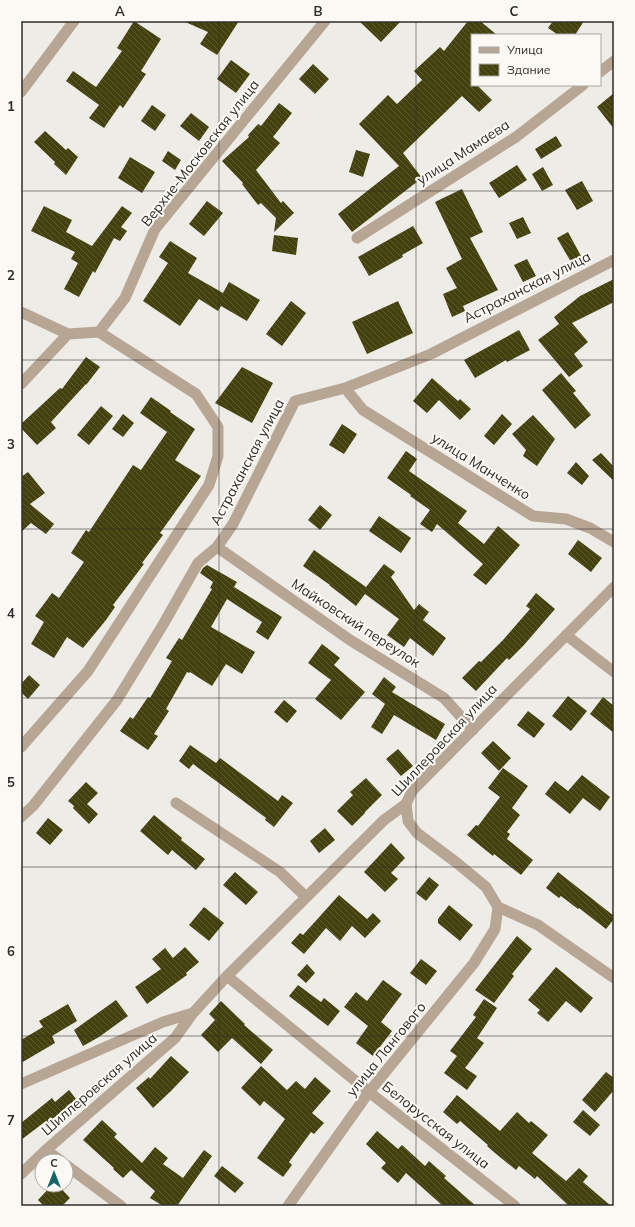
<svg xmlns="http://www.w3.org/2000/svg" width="635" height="1227" viewBox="0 0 635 1227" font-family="Mulish,sans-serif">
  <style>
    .building { fill: url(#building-back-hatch) }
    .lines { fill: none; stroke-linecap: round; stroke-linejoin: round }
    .minor { stroke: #b8a695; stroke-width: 11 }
    .tertiary { stroke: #b8a695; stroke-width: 11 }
    .grid { fill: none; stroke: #2d2c2a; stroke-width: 1; stroke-opacity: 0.55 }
    .labels { text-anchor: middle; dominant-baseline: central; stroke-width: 4; stroke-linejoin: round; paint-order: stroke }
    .street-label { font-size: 14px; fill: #2d2c2a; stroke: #fcf9f4 }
    .neatline { fill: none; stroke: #2d2c2a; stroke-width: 1.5 }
    .grid-label { font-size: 13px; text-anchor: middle; font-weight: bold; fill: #2d2c2a }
  </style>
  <defs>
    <pattern id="building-back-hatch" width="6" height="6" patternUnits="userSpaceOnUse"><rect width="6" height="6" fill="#43410e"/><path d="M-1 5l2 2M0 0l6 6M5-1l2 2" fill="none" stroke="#5c5a31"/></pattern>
  </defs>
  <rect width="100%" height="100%" fill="#eeece7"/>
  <!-- building -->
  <path class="building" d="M134,21L161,39L141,71L146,74L123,108L120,105L104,128L89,118L99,105L66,81L73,71L96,87L122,51L117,48Z
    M183,21H239L217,55L200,44L208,32Z
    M359,21H401L381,42Z
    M468,21H480L497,35H472V85H477L492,100L479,112L462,96L403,153L422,178L352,232L338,214L399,166L359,124L388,95L397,104L422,80L414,71L440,47L444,51Z
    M553,21H584L575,35H558L548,28Z
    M231,60L250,74L236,93L217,79Z
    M313,64L329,79L315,94L299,79Z
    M614,93V129L597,107Z
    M279,103L292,113L273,137L280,143L256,170L281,203L283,201L294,213L274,232L276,218L261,203L258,205L242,184L243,183L222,161L249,137L248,135L258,124L261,126Z
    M152,105L166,115L155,131L141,121Z
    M191,113L209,127L199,141L180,126Z
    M45,131L66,150L68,148L78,157L66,175L54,164L55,162L34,142Z
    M556,136L562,146L541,159L535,149Z
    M356,150L370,154L363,177L349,172Z
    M168,151L181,160L175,170L162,161Z
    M130,157L155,172L142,193L118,178Z
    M517,165L527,180L499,198L489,183Z
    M543,167L553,185L542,191L532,174Z
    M582,181L593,201L577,210L565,190Z
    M462,189L483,232L470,238L498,290L463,306L465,311L452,317L443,294L457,288L446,268L462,259L435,202Z
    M207,201L223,213L204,236L189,224Z
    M44,206L72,220L66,232L92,246L122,206L132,213L121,227L127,231L120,241L114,238L95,273L93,271L79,297L64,289L78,263L71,259L75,252L31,231Z
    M523,217L531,233L517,239L509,223Z
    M413,226L423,243L402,255L403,257L369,276L358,257Z
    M568,232L581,256L571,262L557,238Z
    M274,235L298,238L296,255L272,251Z
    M170,241L197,258L188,273L223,293L229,282L260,300L247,321L221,306L218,311L199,299L180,326L143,301L168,263L159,257Z
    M527,259L536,276L523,282L514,265Z
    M614,279V302L572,323L588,342L574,354L583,366L569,377L538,340L559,324L554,317L580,296Z
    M291,301L306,313L282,346L266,334Z
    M398,301L413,333L367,354L352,322Z
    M519,330L530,350L507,362L506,360L475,378L464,360Z
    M86,357L100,367L86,385V384L51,422L56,428L37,445L21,428V424L60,388L62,389Z
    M242,367L273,383L252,423L215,403Z
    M561,373L576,391L573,393L591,415L575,429L542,390Z
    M432,378L458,401L460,399L471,409L460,420L439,400L427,413L413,401Z
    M151,397L171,411L170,412L195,429L175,460L201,476L160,533L163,535L142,563L144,564L113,605L115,607L106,620L83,648L67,637L54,658L31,644L44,622L35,616L52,593L59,598L84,562L71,553L86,530L89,532L133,465L141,470L167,432L140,413Z
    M101,406L113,416L89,445L77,435Z
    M123,414L134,423L123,437L112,429Z
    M502,414L512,424L494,445L484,436Z
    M533,415L555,439L537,466L523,456L526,450L512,434Z
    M342,424L357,434L344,454L329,445Z
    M406,451L417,459L409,471L467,511L458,523L484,544L498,526L520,545L486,585L473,575L483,564L437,524L432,532L420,524L430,510L410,496L411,495L387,478Z
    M601,453L614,467V481L592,460Z
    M576,462L589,476L582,485L567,473Z
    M28,472L45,493L30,504L54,524L46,534L31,523L21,532V477Z
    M320,505L332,515L320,530L308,520Z
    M379,516L411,538L401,553L369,531Z
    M578,540L602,558L591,572L568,554Z
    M314,550L366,587L384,564L395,572L391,577L414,610L419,604L429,612L423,620L446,638L433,656L410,638L404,647L387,635L399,619L365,594L356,606L329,585H330L303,566Z
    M207,565L237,582L234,587L282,617L268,640L256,632L262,622L227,599L211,627L255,652L242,674L226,664L212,686L190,672L189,673L187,672L166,709L169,711L154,734L158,736L148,750L120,731L130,717L133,719L148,697L150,698L172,661L166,658L179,638L182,640L212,589L210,588L213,582L200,573L203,568Z
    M536,593L555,609L524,645L509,660L507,658L476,691L462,678L479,661L481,662L503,640L530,609L526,606Z
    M322,644L340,658L334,665L365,692L341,720L315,699L331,680L308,663Z
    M29,675L40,685L28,699L21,692V684Z
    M384,677L396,687L392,692L445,724L436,740L394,715L382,734L371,727L385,704L372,694Z
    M568,696L587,711L571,731L552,716Z
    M603,697L614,706V733L590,714Z
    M284,700L297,711L287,723L274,712Z
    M528,711L545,724L534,738L517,725Z
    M493,741L511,758L499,771L481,753Z
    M190,745L216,763L220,758L278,801L282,795L293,803L274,827L265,820L266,818L193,764L189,769L179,761Z
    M398,749L413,766L401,776L386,759Z
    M503,768L528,786L512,808L520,815L507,832L510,834L507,839L533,860L521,875L494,854L493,856L467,835L476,825L478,826L500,797L488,788Z
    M582,775L610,797L600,811L583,798L570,814L545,794L555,781L568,791Z
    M366,778L382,795L365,812V813L352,826L337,811L353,795L350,792Z
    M86,782L98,793L87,804L98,814L89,824L73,808L74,806L68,801Z
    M154,815L182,838L181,840L205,859L196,870L172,850L168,855L140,831Z
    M48,818L63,830L50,845L36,833Z
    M325,828L335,840L319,853L310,841Z
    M391,843L405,858L391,873L398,879L385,892L364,872Z
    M235,872L258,892L246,905L223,885Z
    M558,872L614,916V919L606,929L579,908L578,909L561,896L559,898L546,888Z
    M429,877L439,885L426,901L416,893Z
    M339,895L367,919L373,913L381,921L365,938L352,926L340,941L326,928L304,954L291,943L300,933L303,935Z
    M449,905L473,925L460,941L438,923V919Z
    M204,907L224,923L209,941L189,925Z
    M517,936L532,949L512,974L514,976L494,1003L475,990Z
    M185,947L199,962L186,973L187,975L147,1004L135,987L161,969L152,959L165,948L173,958Z
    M421,959L437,971L426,985L410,973Z
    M307,964L315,973L306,983L297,975Z
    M556,967L593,998L581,1013L566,1001L548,1022L537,1013L540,1010L528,1000Z
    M383,980L402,994L381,1022L392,1031L373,1056L356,1043L368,1026L344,1007L356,992L367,1001Z
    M298,985L321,1002L324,998L340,1011L328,1026L289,996Z
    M484,999L497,1008L477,1038L484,1043L465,1068L477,1076L467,1090L444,1073L457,1056L450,1051L476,1017L473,1015Z
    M116,1000L128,1016L99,1037L83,1046L74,1030Z
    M221,1001L245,1024L244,1025L273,1050L261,1064L232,1038L218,1052L201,1035L215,1020L209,1014Z
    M68,1004L77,1021L52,1036L55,1043L21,1063V1040L43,1027L39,1021Z
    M171,1056L189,1072L172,1090L153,1108L136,1088L149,1077L150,1079Z
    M261,1066L287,1090L296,1081L305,1089L315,1077L331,1091L312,1113L324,1123L314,1134L311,1132L289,1162L292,1165L283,1177L257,1158L285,1119L264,1101L260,1106L241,1088Z
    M606,1072L614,1078V1090L595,1112L582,1100Z
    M69,1090L76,1099L48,1123L46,1121L21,1140V1123L52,1098L55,1102Z
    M457,1095L500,1131L517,1112L529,1123L531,1121L548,1135L532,1153L566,1181L579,1168L588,1176L583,1182L611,1206H569L537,1176L535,1179L519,1166L516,1170L495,1153L487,1146L488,1145L460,1121L457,1124L443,1112Z
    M583,1110L600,1125L590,1136L573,1122Z
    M102,1120L117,1134L114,1137L142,1163L155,1147L168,1158L163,1164L183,1178L204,1150L212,1156L177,1206H163L150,1198L155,1191L131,1170L123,1178L113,1169L114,1168L83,1140Z
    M377,1131L398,1149L402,1145L425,1166L429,1161L446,1176L444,1178L476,1206H443L406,1173L398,1183L381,1168L386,1163L366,1144Z
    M222,1166L244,1183L235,1193L214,1176Z
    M52,1185H58L70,1198L62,1206H44L38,1200Z"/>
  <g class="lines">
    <!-- minor -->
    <path class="minor" d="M600,72L614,61
      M21,92L74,21
      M357,238L516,137L583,85
      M21,312L68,334L99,332L196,394L218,427V456L209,485L88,671L21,747
      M99,332L125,298L155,229L325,21
      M21,384L68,334
      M345,388L363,410L533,516L566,519L590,528L614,542
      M217,547L350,640L444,698L473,730
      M566,635L614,672
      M176,803L280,872L306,897
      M21,817L33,806L117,700L164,623L198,563L217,547L233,524L295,401L345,388L431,354L614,260
      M498,907L538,925L614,978
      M227,976L369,1092L515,1206
      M21,1084L163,1022L193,1013
      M46,1150L61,1161
      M66,1165L121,1206
      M21,1174L46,1150L175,1038L193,1013L227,976L384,820L406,804"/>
    <!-- tertiary -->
    <path class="tertiary" d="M288,1206L369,1092L474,963L495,929L498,907L486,887L457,863L417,833L408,821L406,804L412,791L614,587"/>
  </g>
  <!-- grid -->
  <path class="grid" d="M219,21V1206M416,21V1206M21,191H614M21,360H614M21,529H614M21,698H614M21,867H614M21,1036H614"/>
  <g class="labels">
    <!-- street labels -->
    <g class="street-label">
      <text transform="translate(463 152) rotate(-33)">улица Мамаева</text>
      <text transform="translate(200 153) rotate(-52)">Верхне-Московская улица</text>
      <text transform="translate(527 287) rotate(-27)">Астраханская улица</text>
      <text transform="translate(247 462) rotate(-62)">Астраханская улица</text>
      <text transform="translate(481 466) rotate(32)">улица Манченко</text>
      <text transform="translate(356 623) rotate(33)">Майковский переулок</text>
      <text transform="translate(444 740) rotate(-47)">Шиллеровская улица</text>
      <text transform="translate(386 1049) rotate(-51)">улица Лангового</text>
      <text transform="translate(99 1084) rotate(-41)">Шиллеровская улица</text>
      <text transform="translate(436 1125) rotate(38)">Белорусская улица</text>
    </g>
  </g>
  <!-- border -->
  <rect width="635" height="1227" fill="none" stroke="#fcf9f4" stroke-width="44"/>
  <!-- legend -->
  <rect x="471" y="34" width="130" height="52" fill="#fcf9f4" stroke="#a9a7a3"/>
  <rect x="479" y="47" width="20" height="6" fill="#b8a695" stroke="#a9a7a3"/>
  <text x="507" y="54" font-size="12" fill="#2d2c2a">Улица</text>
  <rect x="479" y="64" width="20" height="12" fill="url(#building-back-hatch)" stroke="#a9a7a3"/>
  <text x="507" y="74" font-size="12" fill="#2d2c2a">Здание</text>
  <!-- north arrow -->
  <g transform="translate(54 1173)"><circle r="19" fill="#fcf9f4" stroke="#a9a7a3"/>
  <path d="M0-3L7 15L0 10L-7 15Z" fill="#166565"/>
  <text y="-6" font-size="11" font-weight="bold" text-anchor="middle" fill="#2d2c2a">С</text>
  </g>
  <rect x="22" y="22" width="591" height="1183" class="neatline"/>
  <g class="grid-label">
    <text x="120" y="16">A</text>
    <text x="318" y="16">B</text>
    <text x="514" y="16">C</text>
    <text x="11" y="111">1</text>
    <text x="11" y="280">2</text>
    <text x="11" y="449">3</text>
    <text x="11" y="618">4</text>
    <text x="11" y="787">5</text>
    <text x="11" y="956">6</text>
    <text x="11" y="1125">7</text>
  </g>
</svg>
